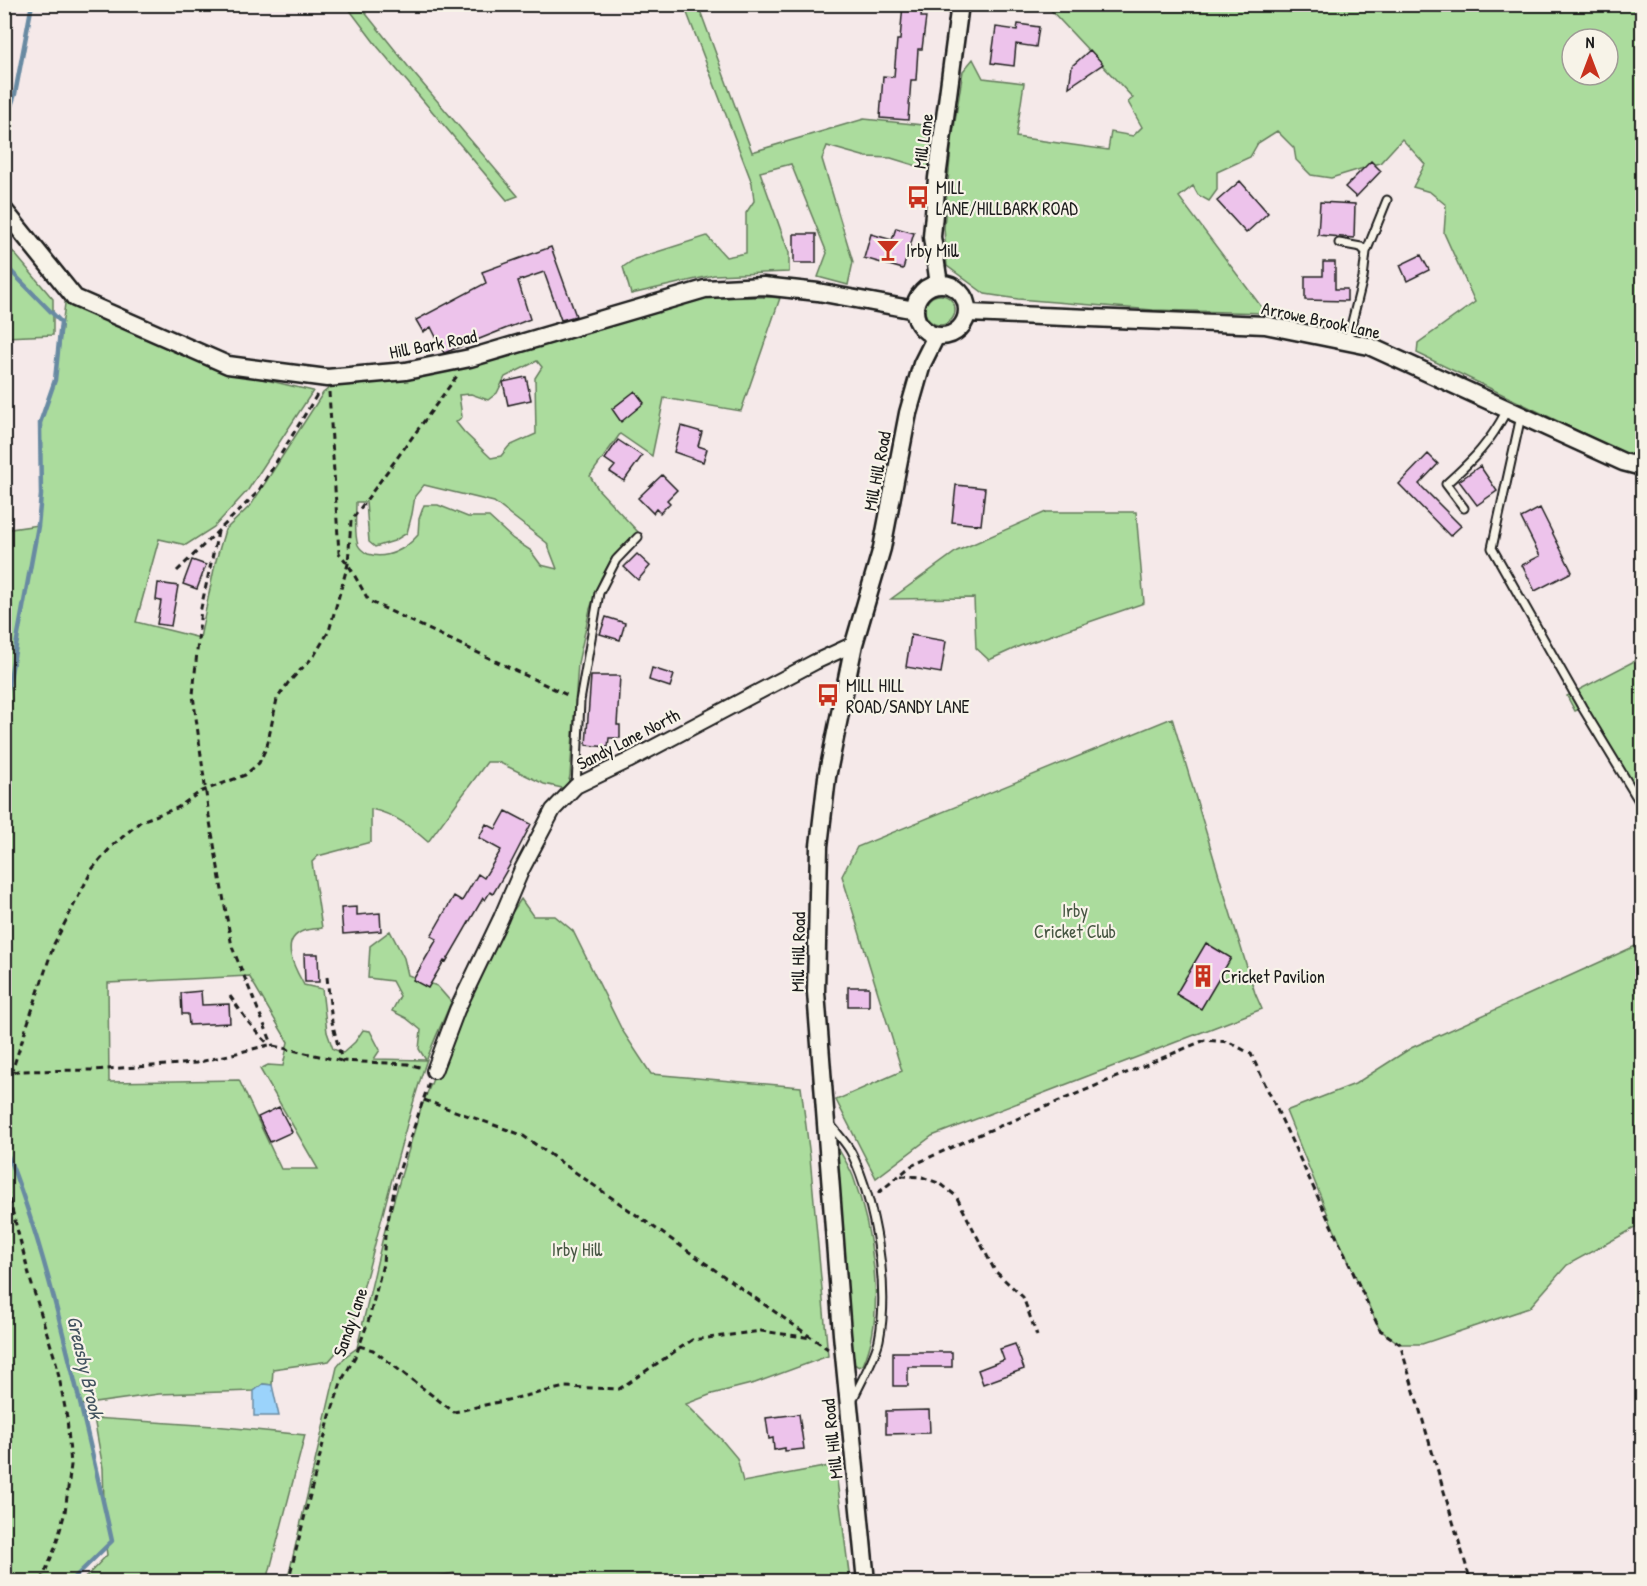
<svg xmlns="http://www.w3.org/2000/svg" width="1647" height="1586" viewBox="0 0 1647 1586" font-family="'Patrick Hand',sans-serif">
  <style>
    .green { fill: #abdc9d; stroke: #647c5c; stroke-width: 1.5; fill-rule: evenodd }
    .water { fill: #9bd3fb; stroke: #688aa2; stroke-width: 1.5 }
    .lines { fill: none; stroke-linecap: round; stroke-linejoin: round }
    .stream { stroke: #688aa2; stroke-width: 4.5 }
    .building { fill: #edc3eb; stroke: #1c1c1c; stroke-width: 1.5 }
    .service-casing { stroke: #1c1c1c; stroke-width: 11 }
    .minor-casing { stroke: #1c1c1c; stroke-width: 18 }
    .tertiary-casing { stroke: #1c1c1c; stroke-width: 21 }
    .path { stroke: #1c1c1c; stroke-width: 3; stroke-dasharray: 6 4.5; stroke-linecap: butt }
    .service { stroke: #f7f3e8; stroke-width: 7 }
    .minor { stroke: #f7f3e8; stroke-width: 14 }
    .tertiary { stroke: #f7f3e8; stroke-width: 16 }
    .labels { text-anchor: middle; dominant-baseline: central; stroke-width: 4.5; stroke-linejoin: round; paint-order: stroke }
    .street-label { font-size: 18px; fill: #1c1c1c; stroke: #f7f3e8 }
    .poi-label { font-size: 18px; fill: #1c1c1c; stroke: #f7f3e8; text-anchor: start }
    .park-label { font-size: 18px; fill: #475643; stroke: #f7f3e8 }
    .water-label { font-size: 20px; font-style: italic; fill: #42535f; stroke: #f7f3e8 }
  </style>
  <rect width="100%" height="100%" fill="#f5e9e9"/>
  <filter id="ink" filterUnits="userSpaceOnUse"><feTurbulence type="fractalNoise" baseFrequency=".0167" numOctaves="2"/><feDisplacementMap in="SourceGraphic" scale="12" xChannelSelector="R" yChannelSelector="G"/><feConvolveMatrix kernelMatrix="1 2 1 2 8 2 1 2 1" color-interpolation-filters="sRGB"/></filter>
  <g filter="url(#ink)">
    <!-- green -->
    <path class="green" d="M346,5H359L411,70L518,196L507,200L377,46Z
      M684,5H698L752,152L864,119L933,126L930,170L891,158L866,157L827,146L822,159L853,262L848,285L818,277L827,253L791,164L760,172L789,253V272L714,275L631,294L623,267L635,259L707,236L726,257L746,253V213L754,201L752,183Z
      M1046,5H1642V458L1628,455L1417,353L1418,343L1475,302L1444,233L1446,205L1430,192L1413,187L1425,164L1402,139L1380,163L1331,178L1311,175L1296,160L1294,148L1277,131L1258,143L1250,157L1217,172V190L1209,201L1198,195L1193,186L1179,197L1266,313L1153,310L1018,299L985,294L947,266L944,228L951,147L963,71L973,59L983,78L1024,83L1016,137L1108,150L1111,132L1133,136L1142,127L1128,102L1133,98ZM1572,39H1608V75H1572Z
      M4,241L53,299V335L5,337Z
      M925 310a15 15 0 1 1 30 0a15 15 0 1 1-30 0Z
      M66,296L224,370L313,391L248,490L214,527L186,545L159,539L136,622L200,638L215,564L225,530L251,505L323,393L332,386L379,381L692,298L770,297L780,298L741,411L664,398L652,456L620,434L590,476L598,489L638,532L614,555L601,578L590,609L578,663L570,776L567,789L544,784L498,762H487L428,842C410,826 394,814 371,809V842L318,856L312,862L322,928C317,929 309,929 303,931C278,941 296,970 304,985L322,989L327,1032L333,1049L343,1053L355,1042L363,1030L370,1031L380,1050L374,1059L426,1060L419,1049L421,1030L406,1018L392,1011L400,996L392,981L368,978L370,946L390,931L404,958L408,975L437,986L451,1002C443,1022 433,1041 426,1062C395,1154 376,1251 347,1344L340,1348L329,1361L273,1369L272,1385L263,1384L254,1391L159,1394L81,1405L104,1503L103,1468L94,1418L214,1426L305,1435L267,1581H82L107,1555L106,1547L70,1581H5L4,530L38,525L41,495L40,423L55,380ZM537,361L542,367L535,378L536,434L509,446L501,456L491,458L464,432L456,422L462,417L459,395L471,394L488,400L497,393L505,377ZM424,485L494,502L547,543L557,569L541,565L530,550L513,539L489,517H468L438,505H424L419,519L418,535C406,549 387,560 368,554C364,552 360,549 358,545C354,535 356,513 356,502H366L369,542L375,547L394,541L407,533L412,514L415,496ZM249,976L288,1042L283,1066L268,1065L260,1069L318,1169H281L239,1080L109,1082L108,983Z
      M1046,512H1136L1144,603L1020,646L989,660L976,648L974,598L891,599L957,551Z
      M1642,657V806L1582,708L1575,711L1567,696Z
      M1172,718L1226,899L1255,993L1262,1009L932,1136L876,1178L836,1100L902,1071L842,876L857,847Z
      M521,899L533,916H555L573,931L622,1030L651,1074L801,1087L810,1157L828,1356L755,1383L712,1394L686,1404L721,1439L737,1458L743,1482L835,1465L850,1581L464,1582L454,1573L408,1582H287L337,1367L346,1356L357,1348L383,1237L421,1108L445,1050L498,934Z
      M1642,943V1224L1567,1265L1529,1308L1422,1344H1400L1380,1330L1333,1227L1286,1111L1355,1084L1411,1048Z
      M838,1148C843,1157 849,1166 853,1176C872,1228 887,1313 863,1365L859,1367L852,1363L834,1149Z"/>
    <!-- water -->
    <path class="water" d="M263,1384L272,1385L279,1416H254V1391Z"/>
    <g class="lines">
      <!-- stream -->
      <path class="stream" d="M4,126L15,94L32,4
        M4,264L61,322L55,380L40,423L41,495L38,526L4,711
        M4,1146C30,1208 48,1273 64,1338C81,1405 97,1473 112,1541L70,1582"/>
    </g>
    <!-- building -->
    <path class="building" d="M903,4H922L921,17H926L922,49H918L916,80H911L908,120L880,118L883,76L894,77L897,40H900Z
      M1018,24L1039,27L1036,47L1016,44L1014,66L991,63L996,27L1017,30Z
      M1090,50L1103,64L1069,87L1072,66Z
      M1371,161L1381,171L1356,197L1345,187Z
      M1240,181L1268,213L1246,233L1217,201Z
      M1320,202L1355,204L1354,238L1318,235Z
      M896,228L914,233L903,269L864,258L871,234L892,240Z
      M794,234H816V263H794Z
      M551,247L576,316L561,320L544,272L518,281L530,319L444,353L431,327L423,332L416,320L486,283L482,272Z
      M1421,255L1429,270L1407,281L1400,265Z
      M1323,262H1335V289H1347V301L1305,300V276H1323Z
      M526,377L531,400L508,405L503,382Z
      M635,391L644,403L621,422L612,409Z
      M681,426L702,432L698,446L707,449L703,462L674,452Z
      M618,440L642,456L624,481L610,472L615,466L605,459Z
      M1428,454L1438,464L1419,484L1461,526L1450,536L1399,484Z
      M1480,466L1497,491L1477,505L1459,481Z
      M662,475L677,490L667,500L670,503L660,513L656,509L653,513L638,498Z
      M956,485L985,488L981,525L952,522Z
      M1540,508L1572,572L1535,591L1522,565L1540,556L1521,518Z
      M637,554L650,566L638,580L624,567Z
      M192,560L206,565L197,589L183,584Z
      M158,583L178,586L171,626L157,624L161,601L156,600Z
      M606,617L625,623L620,640L600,634Z
      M911,635L946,641L941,673L906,667Z
      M652,668L674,675L670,687L649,680Z
      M591,676H620L617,725H620V738H609L608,747L586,745Z
      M506,811L531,824L511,863L493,894L490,892L485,900L483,898L446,962L444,961L428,988L413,980L437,939L431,936L454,896L462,901L478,874L484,878L501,850L479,838L486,824L496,829Z
      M357,907V915L380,913L381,931L343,934L341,908Z
      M1206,943L1231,958L1201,1009L1176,994Z
      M304,954H318L319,982H305Z
      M848,987H869V1006H848Z
      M201,991L202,1005L229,1004L230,1023L189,1025L188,1014H182L181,993Z
      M279,1107L292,1132L270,1142L258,1117Z
      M1015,1344L1024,1369L983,1384L978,1370L1004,1360L1000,1349Z
      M893,1352H952V1367H908V1386H893Z
      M929,1410L930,1433L886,1434V1411Z
      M799,1414L804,1449L785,1451V1448L774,1450L773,1438L769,1439L766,1418Z"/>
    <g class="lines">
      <!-- service casing -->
      <g class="service-casing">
        <path id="service" d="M1339,243L1361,247L1366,252L1363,278L1347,342
          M1366,252L1387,200
          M1521,416L1492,548L1582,707L1642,806
          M1464,508L1446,484C1475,458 1489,444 1507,410
          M576,786L580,701L599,593L616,560L638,537
          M830,1124C837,1134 847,1143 852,1154C875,1203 890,1286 879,1340C875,1358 861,1381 853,1399"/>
      </g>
      <!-- minor casing -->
      <g class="minor-casing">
        <path id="minor" d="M434,1071L457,1010L501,918L522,869L553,810L576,786L628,761L815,662L854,644"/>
      </g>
      <!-- tertiary casing -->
      <g class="tertiary-casing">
        <path id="tertiary" d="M4,210L75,298L228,365L327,378L406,371L470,358L705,289L763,286L818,292L915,310
          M939,284L932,237L937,178L960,4
          M915 310a26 26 0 1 1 52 0a26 26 0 1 1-52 0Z
          M968,313L1265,325L1369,346L1623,462L1642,467
          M866,1582L842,1334L816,992L819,846L827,777L854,644L882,548L908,413L922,364L936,336"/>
      </g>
      <!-- path -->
      <path class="path" d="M329,392L339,553L348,564L369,601L569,696
        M218,532L201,608L193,695L209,816L232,947L273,1046
        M177,571L258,492L318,393
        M327,977L332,1022L342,1061L408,1064L423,1068
        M230,996L249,1023L269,1045
        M11,1074L54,944L93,868L112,846L141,821L177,808L200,792L245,775L259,763L267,746L277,699L288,683L314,656L329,631L348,564L351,521L457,376
        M4,1077L17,1071L92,1070L196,1063L269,1045L342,1061
        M424,1100L522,1135L828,1349
        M901,1176L922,1177L941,1184L956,1196L995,1271L1023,1297L1037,1336
        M4,1179L31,1282L56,1362L67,1418L71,1465L65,1512L55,1548L41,1582
        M878,1193L911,1166L976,1136L1205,1040L1229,1042L1251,1054L1380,1330L1400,1344L1471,1582
        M359,1346L373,1350L454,1412L565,1387L619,1389L692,1340L761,1331L812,1338
        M288,1582L330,1416L342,1380L356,1355L369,1319L383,1264L385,1236L396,1180L429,1083"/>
      <!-- service -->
      <use href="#service" class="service"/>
      <!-- minor -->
      <use href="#minor" class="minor"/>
      <!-- tertiary -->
      <use href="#tertiary" class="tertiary"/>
    </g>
  </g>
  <!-- icons -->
  <defs>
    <g id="bus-bare" transform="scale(1.8)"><path d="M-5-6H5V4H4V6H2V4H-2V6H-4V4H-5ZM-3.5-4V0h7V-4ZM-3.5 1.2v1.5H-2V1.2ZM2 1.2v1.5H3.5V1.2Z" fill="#c8321e" stroke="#f7f3e8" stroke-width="2.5" paint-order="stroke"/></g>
    <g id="bar-bare" transform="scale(1.8)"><path d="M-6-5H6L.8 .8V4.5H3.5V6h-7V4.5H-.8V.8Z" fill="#c8321e" stroke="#f7f3e8" stroke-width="2.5" paint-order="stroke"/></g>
    <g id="building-bare" transform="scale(1.8)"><path d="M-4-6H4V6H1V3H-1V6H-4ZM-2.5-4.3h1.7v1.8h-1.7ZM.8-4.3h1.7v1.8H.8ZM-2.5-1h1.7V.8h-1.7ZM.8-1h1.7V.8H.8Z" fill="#c8321e" stroke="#f7f3e8" stroke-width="2.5" paint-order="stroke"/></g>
  </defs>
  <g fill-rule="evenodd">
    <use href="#bus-bare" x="918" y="197"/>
    <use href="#bar-bare" x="888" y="250"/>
    <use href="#bus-bare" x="828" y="695"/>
    <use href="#building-bare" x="1203" y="976"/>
  </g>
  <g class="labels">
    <!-- street labels -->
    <g class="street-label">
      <text transform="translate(923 141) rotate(-82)">Mill Lane</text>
      <text transform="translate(1321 320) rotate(12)">Arrowe Brook Lane</text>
      <text transform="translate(433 344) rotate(-11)">Hill Bark Road</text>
      <text transform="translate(877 471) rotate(-79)">Mill Hill Road</text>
      <text transform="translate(628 739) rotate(-27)">Sandy Lane North</text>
      <text transform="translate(798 952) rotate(-89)">Mill Hill Road</text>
      <text transform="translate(350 1322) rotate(-71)">Sandy Lane</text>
      <text transform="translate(832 1439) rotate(-96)">Mill Hill Road</text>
    </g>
    <!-- poi labels -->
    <g class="poi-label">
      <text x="936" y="187">MILL<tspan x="936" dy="21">LANE/HILLBARK ROAD</tspan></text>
      <text x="906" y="250">Irby Mill</text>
      <text x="846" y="685">MILL HILL<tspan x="846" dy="21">ROAD/SANDY LANE</tspan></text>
      <text x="1221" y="976">Cricket Pavilion</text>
    </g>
    <!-- park labels -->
    <g class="park-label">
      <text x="1075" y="910">Irby<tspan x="1075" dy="21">Cricket Club</tspan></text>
      <text x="577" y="1249">Irby Hill</text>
    </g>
    <!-- water labels -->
    <g class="water-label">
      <text transform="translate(86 1367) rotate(77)">Greasby Brook</text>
    </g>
  </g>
  <!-- margin -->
  <rect width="1647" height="1586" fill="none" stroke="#f7f3e8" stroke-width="24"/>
  <rect x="12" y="12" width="1623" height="1562" fill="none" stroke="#1c1c1c" stroke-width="2" filter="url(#ink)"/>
  <!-- north arrow -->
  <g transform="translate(1590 57)"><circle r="28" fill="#f7f3e8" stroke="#9f9d96" stroke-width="1.5"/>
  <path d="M0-4.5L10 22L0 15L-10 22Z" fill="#c8321e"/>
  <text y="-9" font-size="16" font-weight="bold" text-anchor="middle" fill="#1c1c1c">N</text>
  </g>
</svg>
